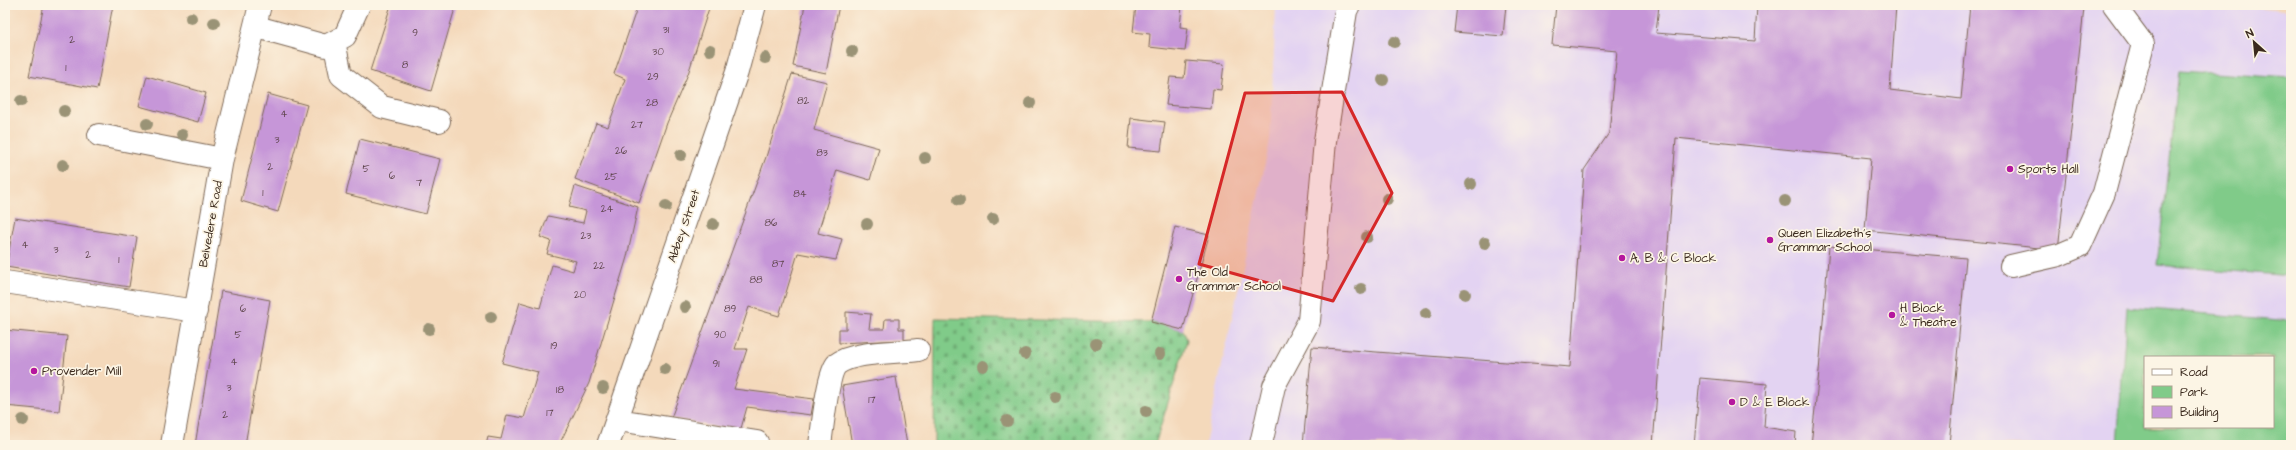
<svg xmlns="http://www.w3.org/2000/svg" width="2296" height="450" viewBox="0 0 2296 450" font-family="'Architects Daughter',sans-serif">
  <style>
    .built { fill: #e3d3f2; fill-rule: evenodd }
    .green { fill: #80cb89; stroke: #5e7a54; fill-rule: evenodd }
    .cemetery { fill: url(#cemetery-stones); stroke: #5e7a54 }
    .building { fill: #c696d8 }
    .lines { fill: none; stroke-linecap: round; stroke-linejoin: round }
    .minor-casing { stroke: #7c6755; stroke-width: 24 }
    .minor { stroke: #fff; stroke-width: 22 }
    .tree { fill: #9a9376 }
    .marked { fill: #d62828; fill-opacity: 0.2; stroke: #d62828; stroke-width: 3; stroke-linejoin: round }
    .poi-dot { fill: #b5179e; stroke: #fcf5e5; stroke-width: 1.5 }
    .labels { text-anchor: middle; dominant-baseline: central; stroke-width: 3.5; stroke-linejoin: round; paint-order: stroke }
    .number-label { font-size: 10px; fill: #5e454c }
    .poi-label { font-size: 12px; fill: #3b2a1e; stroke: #fcf5e5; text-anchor: start }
    .street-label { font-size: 12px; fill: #3b2a1e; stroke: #fcf5e5 }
  </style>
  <defs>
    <pattern id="cemetery-stones" width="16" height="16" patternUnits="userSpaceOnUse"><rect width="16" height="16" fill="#80cb89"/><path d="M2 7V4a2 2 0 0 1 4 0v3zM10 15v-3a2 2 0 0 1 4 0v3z" fill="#70ae76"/></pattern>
  </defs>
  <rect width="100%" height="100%" fill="#fcf5e5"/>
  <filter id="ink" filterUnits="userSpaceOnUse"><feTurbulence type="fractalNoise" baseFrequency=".025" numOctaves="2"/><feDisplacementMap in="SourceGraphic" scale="8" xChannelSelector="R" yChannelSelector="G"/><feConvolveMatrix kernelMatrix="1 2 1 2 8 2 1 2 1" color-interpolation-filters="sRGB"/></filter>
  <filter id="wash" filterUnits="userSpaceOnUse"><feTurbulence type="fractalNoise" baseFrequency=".012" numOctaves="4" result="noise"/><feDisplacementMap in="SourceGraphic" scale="16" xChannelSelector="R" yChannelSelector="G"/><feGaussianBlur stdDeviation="0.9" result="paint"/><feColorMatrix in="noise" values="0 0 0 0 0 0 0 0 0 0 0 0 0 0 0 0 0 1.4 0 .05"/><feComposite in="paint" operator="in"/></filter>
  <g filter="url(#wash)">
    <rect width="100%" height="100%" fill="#f4d9bb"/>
    <!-- built -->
    <path class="built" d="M1276,5H2236L2291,11V445H1205L1270,141ZM2145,357H2273V427H2145Z"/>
    <!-- green -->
    <path class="green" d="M2179,71L2291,78V276L2157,265Z
      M2127,307L2291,321V445H2117ZM2145,357H2273V427H2145Z"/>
    <!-- cemetery -->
    <path class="cemetery" d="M935,318L1151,322L1183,330L1187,340L1155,445H934Z"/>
    <g id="blocks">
      <!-- building -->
      <path class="building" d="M44,5H113L97,89L29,76Z
        M391,5H456L431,91L370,71Z
        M638,5H710L688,74L667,123L639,203L575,179L596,123L608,127L625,79L614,74Z
        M805,5H839L826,73L793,66Z
        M1136,5H1182L1180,27L1188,28L1185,51L1149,47L1150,34L1133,32Z
        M1457,5H1506L1503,36L1454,32Z
        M1556,5H1659L1656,33L1755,41L1757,5H1896L1890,90L1961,99L1970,5H2058L2084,8L2058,250L1865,230L1871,158L1676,138L1653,445H1303L1312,347L1570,367L1584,170L1609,133L1617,51L1552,45Z
        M1186,61L1224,64L1221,90L1213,89L1211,109L1166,105L1170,77L1184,78Z
        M792,74L827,82L814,130L879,148L870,180L837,170L818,233L842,239L836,260L798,253L779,316L749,307L735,349H747L734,389L814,399L811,415L747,407L740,432L671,418L766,157Z
        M147,76L206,93L198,122L139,106Z
        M268,94L307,105L278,212L241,201Z
        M1131,118L1165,122L1161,151L1128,148Z
        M360,139L440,159L426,214L346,194Z
        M575,186L638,207L627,257L589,383L559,445H486L488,437L501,439L507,415L524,418L538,372L502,363L520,302L540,308L552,265L573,271L576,261L547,254L551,241L540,237L548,216L583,223L586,211L569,207Z
        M15,218L137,237L129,287L6,267Z
        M1175,227L1209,235L1183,330L1151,322Z
        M1829,246L1966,258L1949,445H1811L1819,372Z
        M221,291L270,300L245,445H195Z
        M846,312L871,314L869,329H884L885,319H899V329H904V340L839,343V329H846Z
        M5,330L67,336L59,411L5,406Z
        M896,377L907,445H852L842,386Z
        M1700,378L1767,384L1764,427L1796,432L1795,445H1694Z"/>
    </g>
  </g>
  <g filter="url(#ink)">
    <use href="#blocks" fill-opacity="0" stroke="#7c6755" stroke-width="1"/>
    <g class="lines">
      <!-- minor casing -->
      <g class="minor-casing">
        <path id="minor" d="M257,27L326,46L345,36L359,5
          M334,42L341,75L382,107L439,121
          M99,135L222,159
          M2011,266L2059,255L2080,246L2104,193L2143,44L2114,5
          M5,282L196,311
          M618,420L757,442
          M1261,444L1274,386L1309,321L1325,141L1346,11L1349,5
          M172,445L222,159L260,5
          M608,445L737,72L755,5
          M820,445C822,431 828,372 837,364C854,351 896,353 918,350"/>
      </g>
      <!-- minor -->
      <use href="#minor" class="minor"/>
    </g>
    <!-- trees -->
    <g class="tree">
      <circle cx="191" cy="18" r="6"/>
      <circle cx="214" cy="23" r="6"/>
      <circle cx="1394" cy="42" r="6"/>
      <circle cx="710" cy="50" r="6"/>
      <circle cx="852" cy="51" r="6"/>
      <circle cx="765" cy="58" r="6"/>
      <circle cx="1383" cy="80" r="6"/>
      <circle cx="21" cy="101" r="6"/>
      <circle cx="1030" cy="103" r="6"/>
      <circle cx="64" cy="111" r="6"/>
      <circle cx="147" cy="124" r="6"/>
      <circle cx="182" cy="135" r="6"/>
      <circle cx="681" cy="155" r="6"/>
      <circle cx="925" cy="158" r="6"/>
      <circle cx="63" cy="165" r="6"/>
      <circle cx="1471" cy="184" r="6"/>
      <circle cx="1387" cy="199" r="6"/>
      <circle cx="959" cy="200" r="6"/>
      <circle cx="1785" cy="201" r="6"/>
      <circle cx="666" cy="206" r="6"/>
      <circle cx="993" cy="219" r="6"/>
      <circle cx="713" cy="224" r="6"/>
      <circle cx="867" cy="224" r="6"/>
      <circle cx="1367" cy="237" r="6"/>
      <circle cx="1485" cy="243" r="6"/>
      <circle cx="1361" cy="289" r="6"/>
      <circle cx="1465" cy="294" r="6"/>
      <circle cx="685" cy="307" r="6"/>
      <circle cx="1426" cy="313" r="6"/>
      <circle cx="491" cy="317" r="6"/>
      <circle cx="429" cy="329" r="6"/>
      <circle cx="1096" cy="344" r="6"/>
      <circle cx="1025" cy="354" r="6"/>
      <circle cx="1160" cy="354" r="6"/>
      <circle cx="983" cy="366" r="6"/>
      <circle cx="665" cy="369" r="6"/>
      <circle cx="603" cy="388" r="6"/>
      <circle cx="1055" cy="397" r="6"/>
      <circle cx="1146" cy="411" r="6"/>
      <circle cx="23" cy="420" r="6"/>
      <circle cx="1007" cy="421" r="6"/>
    </g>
  </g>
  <!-- marked area -->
  <path class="marked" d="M1342,92L1392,193L1333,301L1199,264L1245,93Z"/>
  <!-- markers -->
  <g class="poi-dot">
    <circle cx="2010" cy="169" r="4"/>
    <circle cx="1770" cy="240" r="4"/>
    <circle cx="1622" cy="258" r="4"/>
    <circle cx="1179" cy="279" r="4"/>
    <circle cx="1892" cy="315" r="4"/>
    <circle cx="34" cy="371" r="4"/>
    <circle cx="1732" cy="402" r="4"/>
  </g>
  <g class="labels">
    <!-- number labels -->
    <g class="number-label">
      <text x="666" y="30">31</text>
      <text x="415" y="33">9</text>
      <text x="72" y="40">2</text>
      <text x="658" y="52">30</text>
      <text x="405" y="65">8</text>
      <text x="66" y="68">1</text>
      <text x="653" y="77">29</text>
      <text x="803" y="101">82</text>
      <text x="652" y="103">28</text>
      <text x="284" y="114">4</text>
      <text x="637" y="125">27</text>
      <text x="277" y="140">3</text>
      <text x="621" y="151">26</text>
      <text x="822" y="153">83</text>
      <text x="270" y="167">2</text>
      <text x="366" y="169">5</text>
      <text x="392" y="176">6</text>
      <text x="611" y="177">25</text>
      <text x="419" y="183">7</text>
      <text x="263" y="193">1</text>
      <text x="800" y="194">84</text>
      <text x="607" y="209">24</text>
      <text x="771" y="223">86</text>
      <text x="586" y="236">23</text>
      <text x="25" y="245">4</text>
      <text x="56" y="250">3</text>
      <text x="88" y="255">2</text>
      <text x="119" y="260">1</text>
      <text x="778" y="264">87</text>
      <text x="599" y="266">22</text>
      <text x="756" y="280">88</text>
      <text x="580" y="295">20</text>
      <text x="243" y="309">6</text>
      <text x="730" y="309">89</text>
      <text x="238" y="335">5</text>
      <text x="720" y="335">90</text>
      <text x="554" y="346">19</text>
      <text x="234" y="362">4</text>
      <text x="716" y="364">91</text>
      <text x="229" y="388">3</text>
      <text x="560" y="390">18</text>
      <text x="872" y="400">17</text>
      <text x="550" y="413">17</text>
      <text x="225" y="415">2</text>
    </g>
    <!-- poi labels -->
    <g class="poi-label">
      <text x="2018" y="169">Sports Hall</text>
      <text x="1778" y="233">Queen Elizabeth's<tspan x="1778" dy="14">Grammar School</tspan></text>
      <text x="1630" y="258">A, B &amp; C Block</text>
      <text x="1187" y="272">The Old<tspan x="1187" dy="14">Grammar School</tspan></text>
      <text x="1900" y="308">H Block<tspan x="1900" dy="14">&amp; Theatre</tspan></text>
      <text x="42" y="371">Provender Mill</text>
      <text x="1740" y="402">D &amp; E Block</text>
    </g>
    <!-- street labels -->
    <g class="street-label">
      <text transform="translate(211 224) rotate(-80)">Belvedere Road</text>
      <text transform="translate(684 226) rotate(-71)">Abbey Street</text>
    </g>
  </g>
  <!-- margin -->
  <rect width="2296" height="450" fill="none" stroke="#fcf5e5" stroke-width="20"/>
  <!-- legend -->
  <rect x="2144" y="356" width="130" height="72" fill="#fcf5e5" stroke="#afa495"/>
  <rect x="2152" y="369" width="20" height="6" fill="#ffffff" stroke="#afa495"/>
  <text x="2180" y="376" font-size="12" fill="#3b2a1e">Road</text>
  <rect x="2152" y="386" width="20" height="12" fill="#80cb89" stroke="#afa495"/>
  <text x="2180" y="396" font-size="12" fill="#3b2a1e">Park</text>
  <rect x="2152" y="406" width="20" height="12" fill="#c696d8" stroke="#afa495"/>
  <text x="2180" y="416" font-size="12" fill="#3b2a1e">Building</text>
  <!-- north arrow -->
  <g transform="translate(2254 42) rotate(333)" stroke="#fcf5e5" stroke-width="3" paint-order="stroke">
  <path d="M0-3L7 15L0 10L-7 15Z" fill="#3b2a1e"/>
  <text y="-6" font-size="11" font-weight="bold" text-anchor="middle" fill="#3b2a1e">N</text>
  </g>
</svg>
